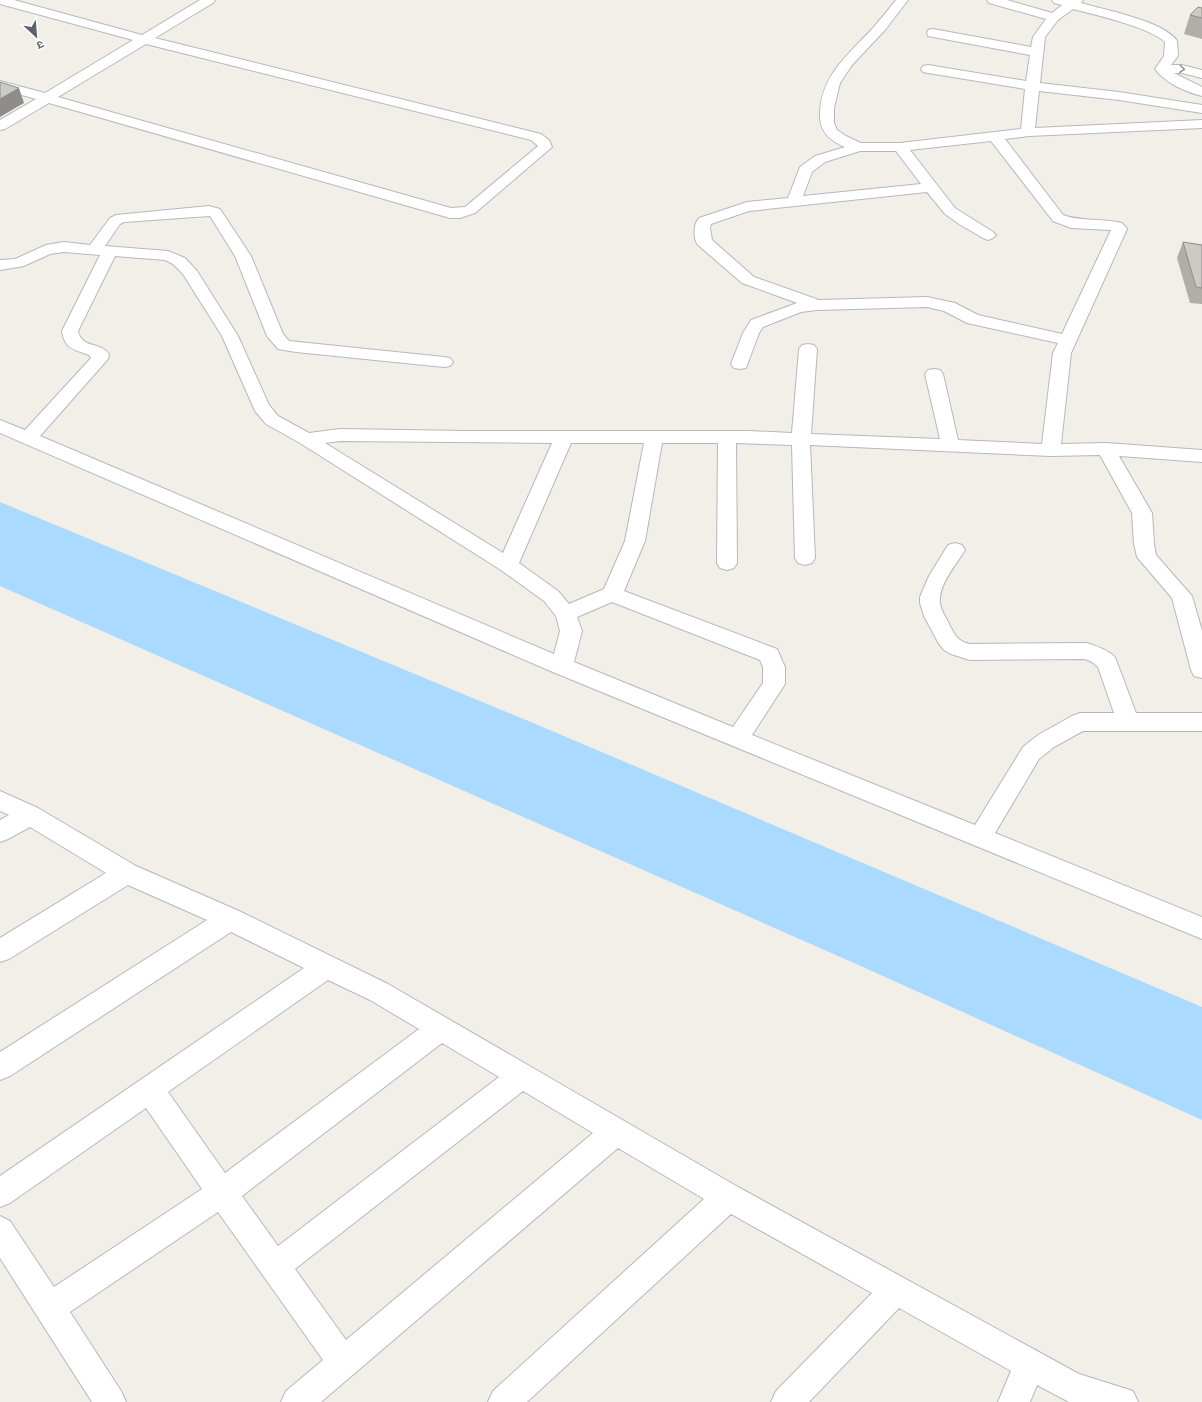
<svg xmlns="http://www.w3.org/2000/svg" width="1202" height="1402" viewBox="0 0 1202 1402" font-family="'DM Sans','Noto Sans Devanagari',sans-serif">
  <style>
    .water { fill: #aadaff }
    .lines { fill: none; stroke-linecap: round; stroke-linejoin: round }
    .minor-casing { stroke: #b5b8bc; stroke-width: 2 }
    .minor { fill: #fff; fill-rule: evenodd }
    .wall { fill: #afaea9 }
    .shaded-wall { fill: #8f8d8a }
    .building { fill: #cccac5; stroke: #8f8d8a }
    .oneway { stroke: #979a9d }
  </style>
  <rect width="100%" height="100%" fill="#f1efe8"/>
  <!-- water -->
  <path class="water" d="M0,502L538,725L1202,1007V1120L863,967L0,586Z"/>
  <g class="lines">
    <!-- minor casing -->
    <g class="minor-casing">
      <path id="minor" d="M0,0H14L142,35L200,0H215L213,3L155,38L541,134L549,140L552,147L475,213L460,218H450L49,103L5,129L0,130V120L36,99L0,89V81L45,93L133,40L0,4ZM146,44L531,140L538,146L465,207L451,208L58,97Z
        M896,0H908L885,30L852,65L840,83L834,108V123L837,130L846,136L861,143H900L1021,129L1025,89L928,73L923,72L921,69L923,66L928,65L1026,81L1030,55L933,37L928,36L927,33L928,30L933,29L1031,47L1033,37L1046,19L989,3L987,0H1007L1052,13L1062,5L1054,3L1052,0H1083L1081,3C1105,10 1164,21 1177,41L1178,56L1171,65H1182L1202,70V78L1182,73H1174L1202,87V96C1186,92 1165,83 1155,69L1164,56L1165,42C1149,27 1096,15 1073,9L1058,20L1045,37L1040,83L1119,92L1202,105V113L1119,100L1039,91L1035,128L1202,120V128L1029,136L1005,139L1063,215C1082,222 1103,218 1122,223L1127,229L1071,353L1061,444L1106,443L1202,450V462L1119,456L1152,513L1154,544L1156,555L1192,596L1202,631V678L1194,676L1191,670L1172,598L1137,557L1134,544L1132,513L1100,455L1051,456L810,445L815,558L812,563L805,565L798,563L795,558L792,445L736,443L737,563L734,568L727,570L720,568L717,563L718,443H662L645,541L624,591L777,649L785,667V684L752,735L975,825L1023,747L1038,735L1072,716L1080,713H1114L1098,667L1092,662L1085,659L970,660L951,654L944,650L939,644L924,616L920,603V597L929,576L948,545L955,543L962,545L965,550C956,565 938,585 940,603C941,611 947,619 950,626C955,636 959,642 970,644L1087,643C1098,647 1106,649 1115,657L1136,713H1202V731H1083L1054,747L1039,759L995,833L1202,917V939L548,670L0,433V420L25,430L91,358L89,355C74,349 65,350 62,331L100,255L64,252L50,254L24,266L0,270V260L15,259L46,245L64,242L90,245L110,218L116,215L209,206L220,209L251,256L283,334L289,341L444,357L450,358L453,362L450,366L444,367L296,352L278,349L267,336L235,256L210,216L124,222L120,224L105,246L168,251L185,258L197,271L238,336L269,405L278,416L309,433L340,429L467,431H749L792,433L799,349L802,345L808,344L814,345L817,349L811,434L940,439L925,374L928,370L934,369L940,370L943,374L958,440L1042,444L1053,353L1058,343L967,323L944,311L927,307L817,310L801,312L763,327L759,333L746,368L740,369L734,368L731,364L743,333L751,320L797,303L742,283L698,245C693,238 693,225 699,218L747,202L788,198L800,167L815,156L845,147C829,140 819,131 820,113C821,75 849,54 872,29C880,20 888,10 896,0ZM991,141L1053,221L1071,228L1111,230L1062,334L978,315L955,303L927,297L819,300L754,277L712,240L710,228L711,224L749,211L927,192L945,214L959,224L983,238L988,240L993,238L996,235L993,232L955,208L910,150ZM860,151H896L921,184L803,196L812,172L825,162ZM115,256L165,260L173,264L183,274L222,336L255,411L266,424L300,443L501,570L544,601L556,616L560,631L554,654L40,436L108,359L109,354C99,341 82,349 78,331ZM340,441L552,443L503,553L325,443ZM571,443H644L625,541L604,589L569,604L558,591L519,563ZM612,602L760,660L763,667V683L733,727L574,662L582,631L577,617Z
        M0,791L38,808L136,866L239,911L388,984L738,1187L1079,1374L1133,1391L1138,1402H1069L1037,1385L1030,1402H998L1011,1371L899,1308L809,1402H771L776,1391L872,1293L731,1214L527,1402H488L493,1391L704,1199L618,1148L321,1402H281L286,1391L323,1360L218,1212L70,1312L121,1391L126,1402H92L0,1258V1216L10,1221L54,1287L202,1189L146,1108L10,1203L0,1207V1176L304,968L231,932L10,1076L0,1080V1052L207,920L128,885L9,959L0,962V938L106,873L30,827L8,839L0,842V820L9,815L0,811ZM328,980L370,1000L419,1029L225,1173L168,1092ZM442,1043L499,1077L278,1246L242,1196ZM523,1091L593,1133L346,1340L295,1269Z"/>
    </g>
    <!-- minor -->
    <use href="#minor" class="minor"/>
  </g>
  <!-- wall -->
  <path class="wall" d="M1202,8V39L1184,34L1190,15Z
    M1183,242L1202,245V304L1190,303L1177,258Z"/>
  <!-- shaded-wall -->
  <path class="shaded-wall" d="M19,88L24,103L0,117V99Z"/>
  <!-- building -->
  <path class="building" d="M1198,7L1202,8V18L1190,15Z
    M0,82L19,88L0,99Z
    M1183,242L1202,245V288L1196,287Z"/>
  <!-- one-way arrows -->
  <defs><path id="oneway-chevron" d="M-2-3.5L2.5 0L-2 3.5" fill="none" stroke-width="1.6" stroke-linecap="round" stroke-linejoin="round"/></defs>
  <use class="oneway" href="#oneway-chevron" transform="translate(1182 69) rotate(5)"/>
  <!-- north arrow -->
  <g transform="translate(36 36) rotate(154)" stroke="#ffffff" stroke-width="3" paint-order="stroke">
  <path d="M0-3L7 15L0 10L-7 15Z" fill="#5f6368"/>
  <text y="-6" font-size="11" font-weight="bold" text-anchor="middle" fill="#5f6368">उ</text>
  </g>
</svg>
